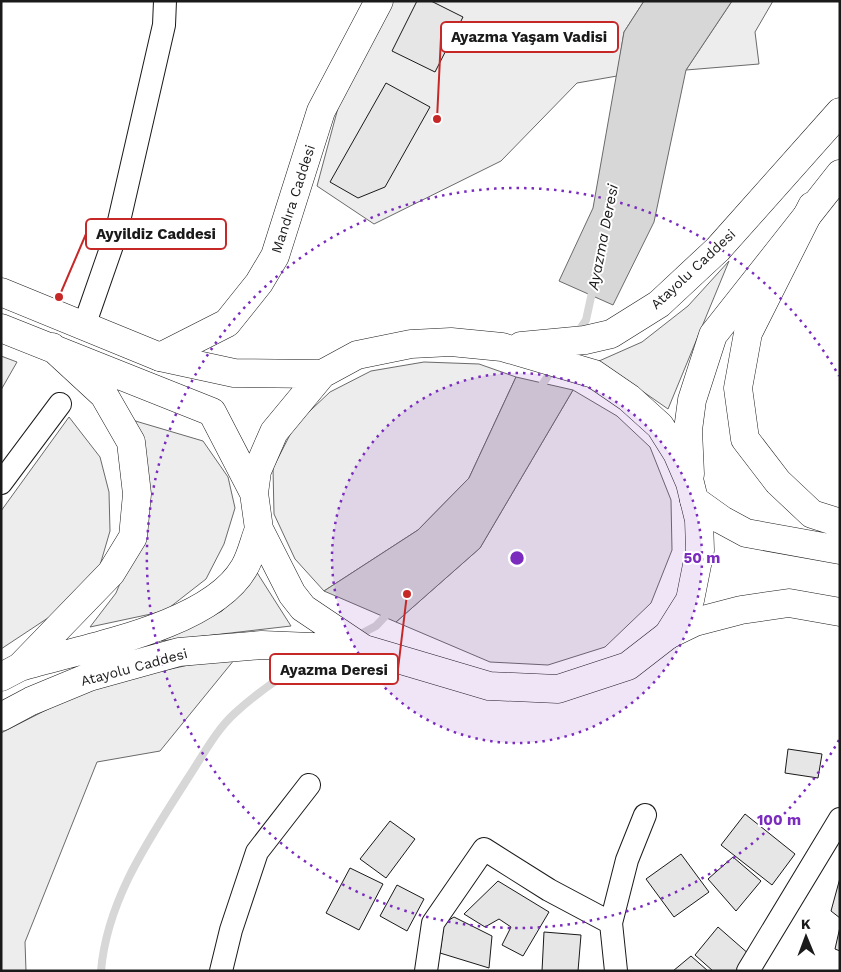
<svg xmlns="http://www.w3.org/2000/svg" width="841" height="972" viewBox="0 0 841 972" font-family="'Work Sans',sans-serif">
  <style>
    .built { fill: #ededed; stroke: #6a6a6a }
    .water { fill: #d7d7d7; stroke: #6a6a6a }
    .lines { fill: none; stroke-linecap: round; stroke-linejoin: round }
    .stream { stroke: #d7d7d7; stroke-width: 8 }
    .building { fill: #e6e6e6; stroke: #1a1a1a }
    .street-casing { stroke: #1a1a1a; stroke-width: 24 }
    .secondary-casing { stroke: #1a1a1a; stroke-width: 29 }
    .primary-casing { stroke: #1a1a1a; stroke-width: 29 }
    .highway-casing { stroke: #1a1a1a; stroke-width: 29 }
    .street { stroke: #fff; stroke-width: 22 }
    .secondary { stroke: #fff; stroke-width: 28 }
    .primary { stroke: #fff; stroke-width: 28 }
    .highway { stroke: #fff; stroke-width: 28 }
    .ring { fill: none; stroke: #7b2cbf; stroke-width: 2.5; stroke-dasharray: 2.5 5 }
    .labels { text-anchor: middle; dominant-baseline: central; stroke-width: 4; stroke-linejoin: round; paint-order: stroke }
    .street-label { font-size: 14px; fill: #1a1a1a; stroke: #fff }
    .water-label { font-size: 15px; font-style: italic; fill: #1a1a1a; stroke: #fff }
    .centre { fill: #7b2cbf; stroke: #fff; stroke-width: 2.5 }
    .ring-label { font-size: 15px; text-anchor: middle; font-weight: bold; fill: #7b2cbf; stroke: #fff; stroke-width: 4; stroke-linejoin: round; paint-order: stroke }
    .leader { fill: none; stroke: #c62828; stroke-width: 2 }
    .callout-dot { fill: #c62828; stroke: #fff; stroke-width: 2 }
    .callout { fill: #fff; stroke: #c62828; stroke-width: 2 }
    .callout-label { font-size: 15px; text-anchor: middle; font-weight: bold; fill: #1a1a1a }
  </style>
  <rect width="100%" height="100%" fill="#fff"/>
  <!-- built -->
  <path class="built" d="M389,1H644L624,32L617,76L577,83L501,161L374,224L317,186L342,93Z
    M732,1H773L755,32L759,64L686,70Z
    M729,261L668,409L599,361L642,342L688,306Z
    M1,356L17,362L1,390Z
    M424,362L479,364L516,377L469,478L418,530L324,591L295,559L274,514L273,468L295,425L330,392L371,371Z
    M573,390L617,416L650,447L671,500L672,550L651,603L605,647L548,665L490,662L396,622L480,548Z
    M105,412L203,441L228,477L235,508L224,544L206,579L165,611L90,627L116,593L136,545L145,493Z
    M69,417L100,457L109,492L110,531L98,572L60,610L1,649V511Z
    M256,571L291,626L161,641L222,611Z
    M239,654L160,751L97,762L25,942L26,971H1V733L93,686Z"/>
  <!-- water -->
  <path class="water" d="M644,1H732L686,70L654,222L613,305L559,281L593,208L624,32Z
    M516,377L573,390L480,548L396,622L324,591L418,530L469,478Z"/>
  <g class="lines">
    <!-- stream -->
    <path class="stream" d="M576,335L586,320L593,288
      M538,391L554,367
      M355,637L376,626L391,610
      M101,971C107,899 150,838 188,778C202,757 216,730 235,713C259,691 287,672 316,657"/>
  </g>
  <!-- building -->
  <path class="building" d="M417,1H431L463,17L435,72L392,51Z
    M386,83L430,107L385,187L358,198L330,182Z
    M788,749L822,754L818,778L785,773Z
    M745,814L795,854L772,885L721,845Z
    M390,821L415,839L386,878L360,859Z
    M681,854L709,892L674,917L646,879Z
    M733,857L761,881L736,911L708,879Z
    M350,868L383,884L359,930L326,913Z
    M840,878V918L831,911Z
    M498,881L549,912L523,956L502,945L511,927L499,919L485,927L464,914Z
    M397,885L424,899L407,931L380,916Z
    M454,917L492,936L489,968L440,953L444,923Z
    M718,927L750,955L737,971H713L695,955Z
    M840,927V951L835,949Z
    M544,932L581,935L578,971H542Z
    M691,956L708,971H673Z"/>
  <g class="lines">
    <!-- street casing -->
    <g class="street-casing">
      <path id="street" d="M84,326L116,234L164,25L165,1
        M1,483L60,404
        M221,971L231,930L257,852L309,785
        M426,971L433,923L484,849L549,890L611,923
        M616,971L611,923L627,860L645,815
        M748,971L840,819"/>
    </g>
    <!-- secondary casing -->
    <g class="secondary-casing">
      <path id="secondary" d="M160,357L227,323L259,283L275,256L321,111L379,1"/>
    </g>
    <!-- primary casing -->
    <g class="primary-casing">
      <path id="primary" d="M1,292L160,357L234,373L322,374
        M1,328L212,412L254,493
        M451,342L502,347L594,374L629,398L660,426L677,453L690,483L699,520L700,550L690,600L668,635L628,666L558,689L489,686L364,649L303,608L292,594L259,529L254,493L257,471L274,432L322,374L357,355L411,344Z
        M521,346L585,340L611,334L659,304L718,249L840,112
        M690,474L688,430L692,400L713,335L840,174
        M20,667L111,573L133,537L137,494L131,442L104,395L52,347
        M1,677L20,667C82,648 210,627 244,568C251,557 254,541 259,529
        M1,717L31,701L89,677L179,652L262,645L362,649"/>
    </g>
    <!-- highway casing -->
    <g class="highway-casing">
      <path id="highway" d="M812,206L748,333L738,388L745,439L778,482L812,514L840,523
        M694,500L722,520L746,533L840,550
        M668,635L695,622L741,610L789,603L840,612"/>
    </g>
    <!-- street -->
    <use href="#street" class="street"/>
    <!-- secondary -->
    <use href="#secondary" class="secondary"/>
    <!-- primary -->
    <use href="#primary" class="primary"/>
    <!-- highway -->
    <use href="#highway" class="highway"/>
  </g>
  <!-- distance rings -->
  <circle cx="517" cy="558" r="185" fill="#7b2cbf" fill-opacity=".12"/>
  <g class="ring">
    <circle cx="517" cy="558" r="185"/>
    <path d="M839 740A370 370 0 1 1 839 376"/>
  </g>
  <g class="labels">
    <!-- street labels -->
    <g class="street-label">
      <text transform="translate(293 199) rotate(-72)">Mandıra Caddesi</text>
      <text transform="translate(693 269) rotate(-43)">Atayolu Caddesi</text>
      <text transform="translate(134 667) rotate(-15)">Atayolu Caddesi</text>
    </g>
    <!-- water labels -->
    <g class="water-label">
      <text transform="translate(603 237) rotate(-79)">Ayazma Deresi</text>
    </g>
  </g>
  <circle cx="517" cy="558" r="8" class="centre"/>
  <g class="ring-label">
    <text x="702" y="563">50 m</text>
    <text x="779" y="825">100 m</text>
  </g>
  <!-- callouts -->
  <path class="leader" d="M437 119L441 37M59 297L86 234M407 594L398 669"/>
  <g class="callout-dot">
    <circle cx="437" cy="119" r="5"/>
    <circle cx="59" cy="297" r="5"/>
    <circle cx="407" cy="594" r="5"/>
  </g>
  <g class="callout">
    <rect x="441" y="22" width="177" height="30" rx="5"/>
    <rect x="86" y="219" width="140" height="30" rx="5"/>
    <rect x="270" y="654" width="128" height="30" rx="5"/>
  </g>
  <g class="callout-label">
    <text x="529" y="42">Ayazma Yaşam Vadisi</text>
    <text x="156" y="239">Ayyildiz Caddesi</text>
    <text x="334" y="675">Ayazma Deresi</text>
  </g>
  <!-- border -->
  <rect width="841" height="972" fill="none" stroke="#1a1a1a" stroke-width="5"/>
  <!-- north arrow -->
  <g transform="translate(806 937) rotate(359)" stroke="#ffffff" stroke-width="4" paint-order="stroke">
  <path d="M0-4L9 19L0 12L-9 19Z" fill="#1a1a1a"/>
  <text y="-8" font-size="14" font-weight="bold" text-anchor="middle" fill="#1a1a1a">K</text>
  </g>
</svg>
